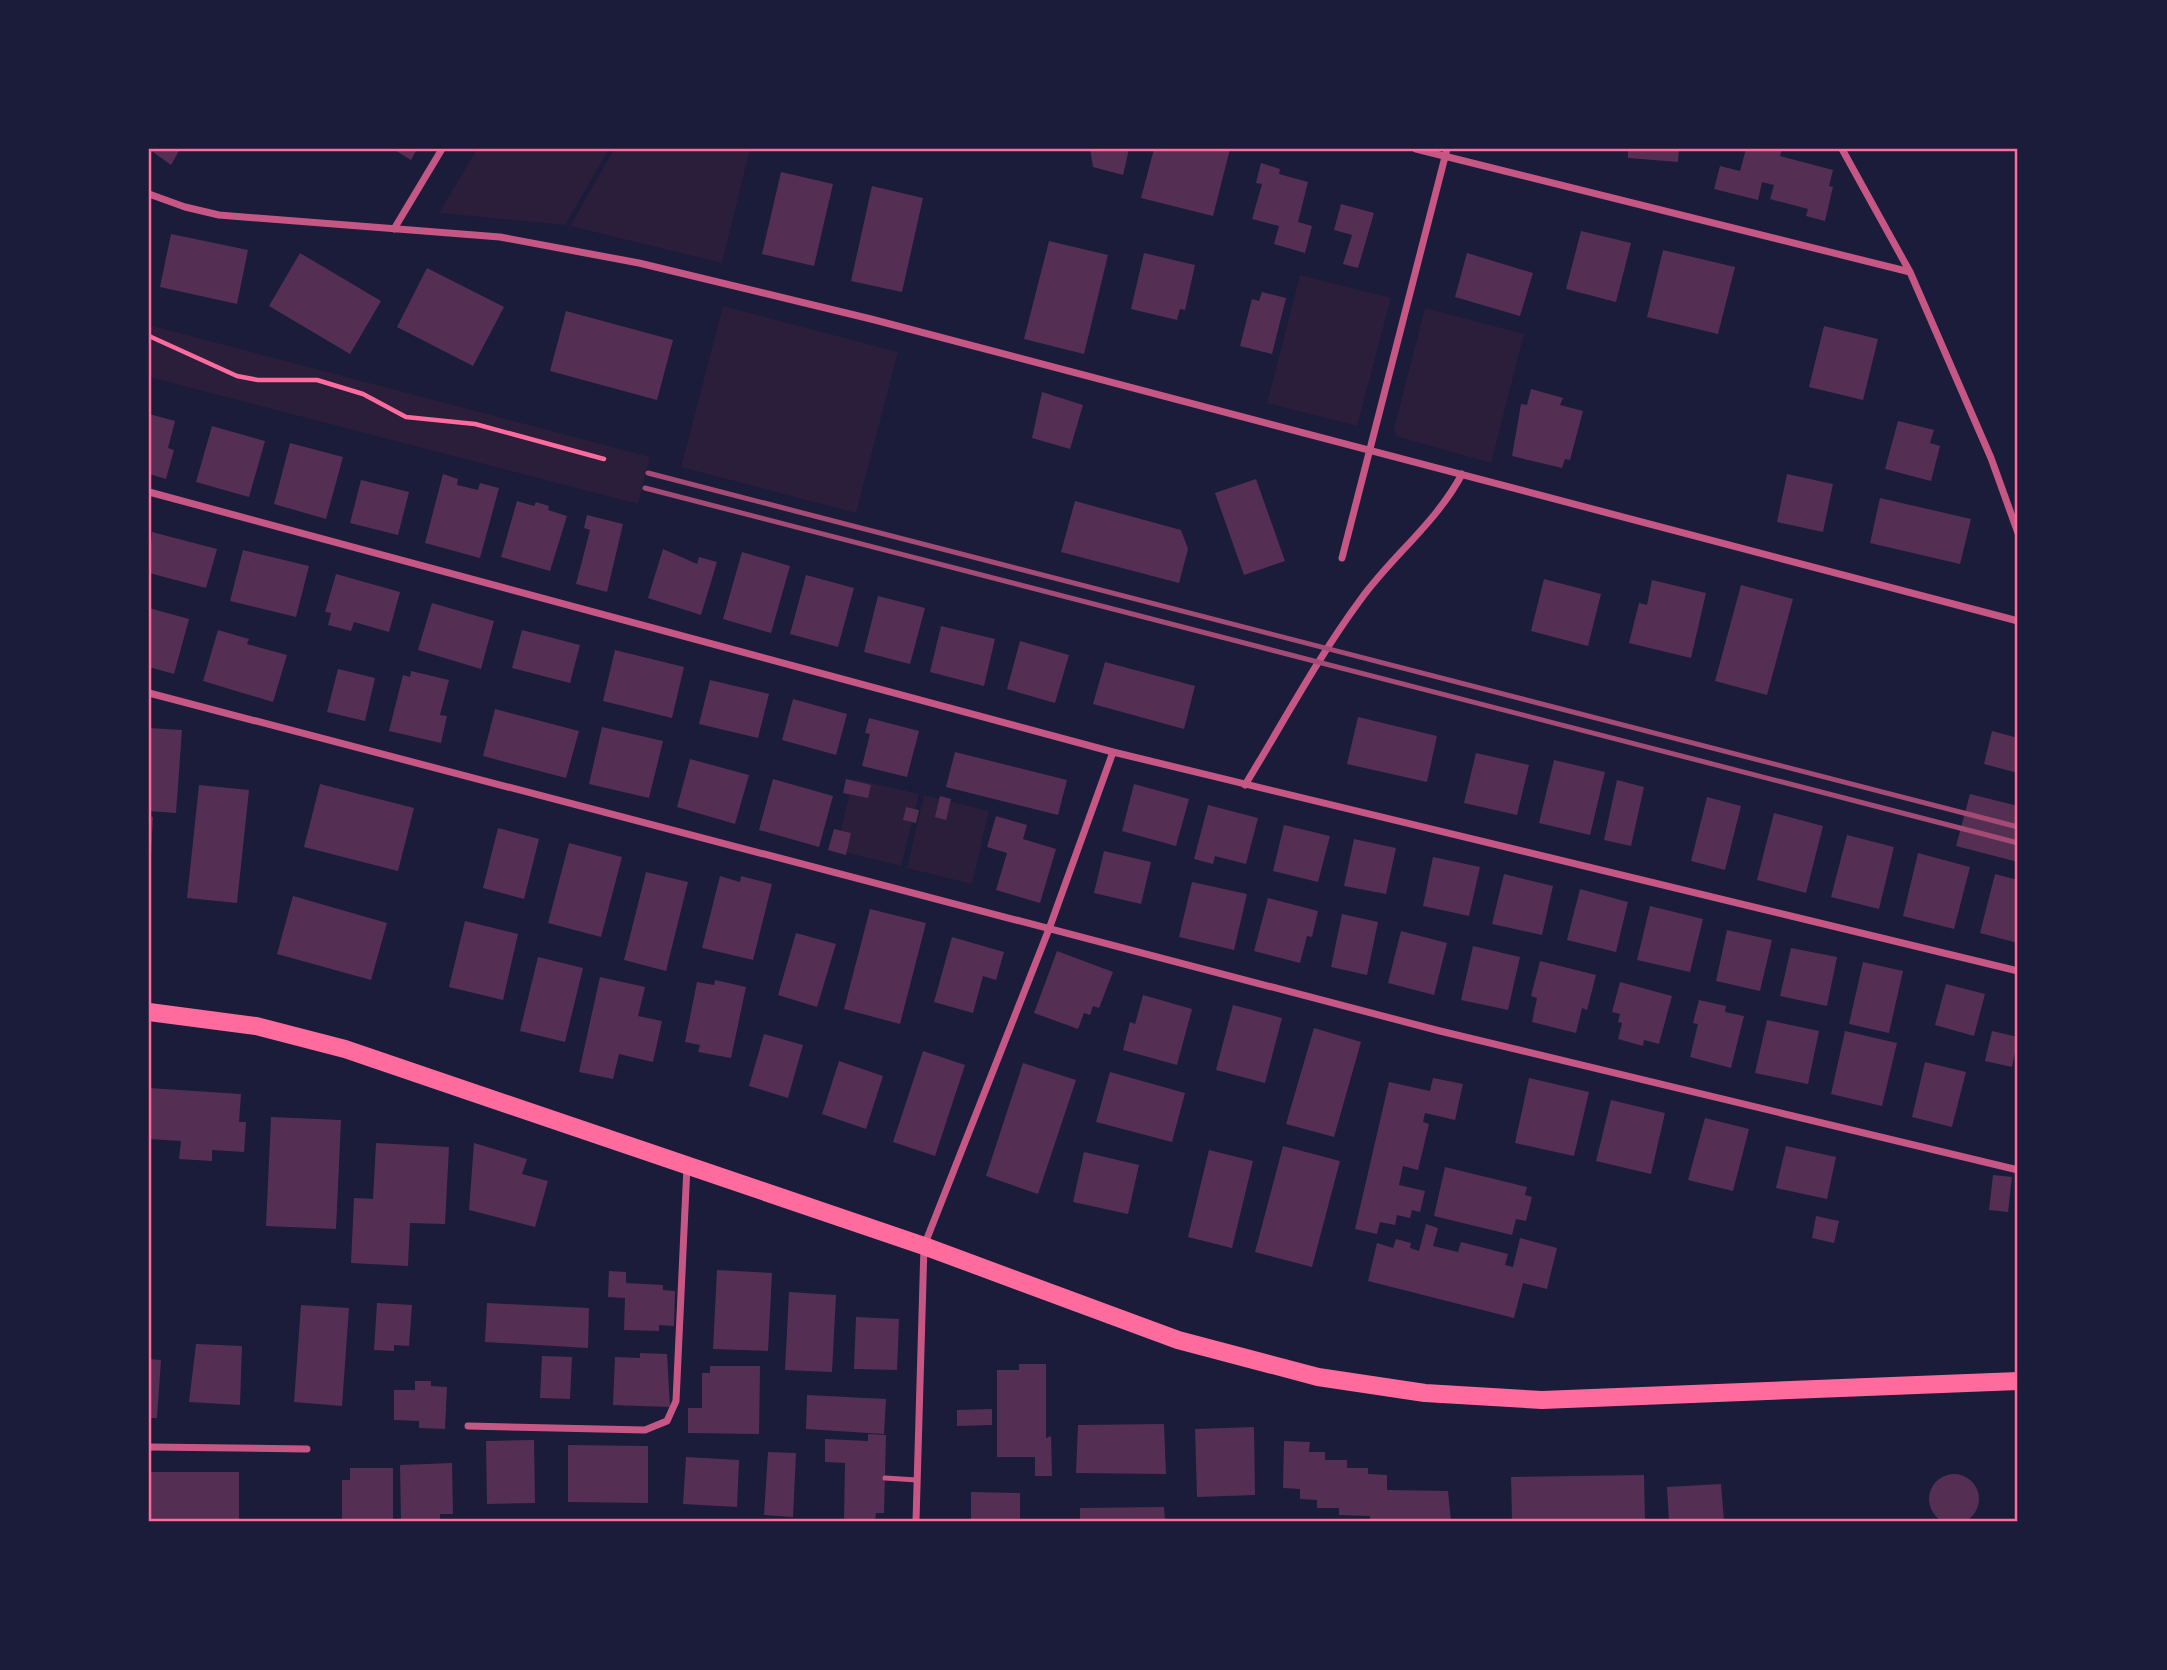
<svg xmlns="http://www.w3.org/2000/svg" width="2167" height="1670" viewBox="0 0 2167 1670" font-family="'Work Sans',sans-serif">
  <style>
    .green { fill: #2a1e3b }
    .building { fill: #542f53 }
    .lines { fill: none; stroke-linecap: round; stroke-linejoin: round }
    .path { stroke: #ff6b9d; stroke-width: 4.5 }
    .service { stroke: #c65784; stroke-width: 5 }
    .minor { stroke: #c65784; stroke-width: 7 }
    .primary { stroke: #ff6b9d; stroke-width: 18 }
    .rail { stroke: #a44b75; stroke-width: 5 }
    .neatline { fill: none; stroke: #ff6b9d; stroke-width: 2.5 }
  </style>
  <rect width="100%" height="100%" fill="#1b1b3a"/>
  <!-- green -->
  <path class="green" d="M477,149H609L565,225L439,213Z
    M614,149H750L722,263L570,226Z
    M1300,275L1391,298L1357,426L1267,403Z
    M723,306L898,352L856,513L681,467Z
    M1425,308L1524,334L1491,463L1396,436L1394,429Z
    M149,325L650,457L638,504L149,377Z
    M853,779L919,794L901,866L836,850Z
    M924,795L989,811L972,884L907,868Z"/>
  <!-- building -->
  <path class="building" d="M149,149H180L171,165Z
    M393,149H417L411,160Z
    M1090,149H1129L1123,175L1093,167Z
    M1154,149H1230L1213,216L1141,198Z
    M1628,149H1679L1678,162L1628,158Z
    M1746,149H1782L1780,156L1833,170L1829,186L1833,187L1825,221L1806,216L1808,209L1770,199L1774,185L1762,182L1758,200L1714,189L1720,166L1740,171Z
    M1261,163L1280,169L1279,174L1308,182L1298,222L1312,226L1305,253L1274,244L1279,226L1252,219L1262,184L1256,183Z
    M781,172L833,184L814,266L762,254Z
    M872,186L923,198L902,292L851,281Z
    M1341,204L1374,213L1358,268L1343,264L1352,235L1334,230Z
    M1581,231L1631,243L1616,302L1566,289Z
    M171,234L248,250L237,304L160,287Z
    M1049,241L1108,255L1084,354L1024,339Z
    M1663,250L1735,267L1718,334L1647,317Z
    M300,253L381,301L350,354L269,306Z
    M1144,253L1195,265L1185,310L1180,309L1177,320L1131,309Z
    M1467,253L1533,273L1520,316L1455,297Z
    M427,268L504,307L473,366L397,327Z
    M1262,292L1286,298L1272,354L1240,346L1252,299L1259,301Z
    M566,311L673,340L657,400L550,371Z
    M1824,326L1878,339L1863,400L1809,387Z
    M1531,389L1563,398L1560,405L1583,411L1570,460L1565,459L1562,468L1512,456L1521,404L1527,405Z
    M1042,392L1083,405L1070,449L1032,438Z
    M149,414L175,421L168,448L174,450L166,479L149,474Z
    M1898,421L1934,430L1930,443L1940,446L1931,481L1885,469Z
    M212,426L265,441L249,497L196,482Z
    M290,443L343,457L326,519L274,504Z
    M443,474L458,479L457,485L478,490L480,483L499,488L480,558L425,543Z
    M1787,474L1833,484L1823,532L1777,522Z
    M1256,479L1285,561L1244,575L1215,493Z
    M361,480L409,492L398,535L350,523Z
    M1880,498L1971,519L1960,564L1870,543Z
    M517,501L534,506L536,502L549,506L548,510L567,516L550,571L501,557Z
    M1075,501L1181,530L1188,549L1179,583L1061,552Z
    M587,515L623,524L607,592L576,584L590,530L584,528Z
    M152,532L217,549L206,588L149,573Z
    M663,549L697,564L699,557L717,562L701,615L648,598Z
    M243,550L309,566L296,617L230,601Z
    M742,552L790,566L771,633L723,619Z
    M336,574L400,592L389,632L354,622L351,631L328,625L331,613L325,612Z
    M806,575L854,588L838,647L790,634Z
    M1544,579L1601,594L1588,646L1531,631Z
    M1652,580L1706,593L1691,658L1629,643L1639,603L1647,605Z
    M1741,585L1793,599L1767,695L1715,681Z
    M878,596L925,608L910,664L864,652Z
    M432,603L494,621L481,669L418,650Z
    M149,608L189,619L174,674L149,667Z
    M941,626L995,639L984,686L930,672Z
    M218,630L249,639L247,644L287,655L273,702L203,681Z
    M522,630L580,645L570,683L512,668Z
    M1020,641L1069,655L1055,703L1007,689Z
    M615,650L684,667L672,718L603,701Z
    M1105,662L1195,686L1184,729L1093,704Z
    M338,669L375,678L365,721L327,712Z
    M411,671L449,680L440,715L447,716L441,743L389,731L403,675L410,677Z
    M710,680L769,694L758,738L699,724Z
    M793,699L847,714L836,755L782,740Z
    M495,709L579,731L566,778L483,756Z
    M1358,717L1437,736L1427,782L1347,764Z
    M869,718L919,731L907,777L862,766L870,734L865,733Z
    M602,727L663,741L649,798L589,784Z
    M149,728L182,730L176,813L149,811Z
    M1992,731L2018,738V773L1984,764Z
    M955,752L1067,780L1058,815L946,787Z
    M1476,753L1529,765L1517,815L1464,803Z
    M690,759L749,775L735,824L677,807Z
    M1554,760L1605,772L1590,835L1539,823Z
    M773,779L833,796L819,847L759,830Z
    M846,779L871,785L868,798L843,793Z
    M1617,780L1644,787L1631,846L1604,840Z
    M320,784L414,808L398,871L304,847Z
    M1134,784L1189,799L1176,846L1122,831Z
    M199,785L249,790L237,903L187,898Z
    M1970,794L2018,806V862L1956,846Z
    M940,796L951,799L946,820L935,817Z
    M1707,797L1741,806L1725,870L1691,861Z
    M1208,805L1258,818L1246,864L1215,856L1213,864L1194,859Z
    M906,807L919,810L916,823L903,820Z
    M1774,813L1823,826L1806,893L1757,880Z
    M149,816L153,817L151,856H149Z
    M996,816L1027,825L1023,839L1056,849L1040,903L996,890L1007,853L987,847Z
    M1284,825L1330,836L1318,882L1273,871Z
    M498,828L539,839L524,899L483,888Z
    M834,829L851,833L846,855L828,850Z
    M1847,835L1894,847L1879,909L1831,897Z
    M1354,839L1396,848L1386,894L1344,886Z
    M569,843L622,857L601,937L548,923Z
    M1104,851L1151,862L1141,904L1094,893Z
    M1918,853L1970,867L1954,929L1903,916Z
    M1433,857L1480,867L1469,916L1423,906Z
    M646,872L688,882L666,971L624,960Z
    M1504,874L1553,886L1542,935L1492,924Z
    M1995,874L2018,880V943L1980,933Z
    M720,876L740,882L741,876L772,884L753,960L702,948Z
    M1192,882L1247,894L1234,950L1179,937Z
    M1580,889L1628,902L1616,952L1567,940Z
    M293,896L387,923L371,980L277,954Z
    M1268,898L1318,911L1312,937L1307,936L1300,963L1254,951Z
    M1650,906L1703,919L1690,972L1637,960Z
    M870,909L926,923L900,1024L844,1009Z
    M1342,914L1378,922L1367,975L1331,967Z
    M465,921L518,934L503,1000L449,987Z
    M1727,930L1772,940L1760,991L1716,981Z
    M1401,931L1447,943L1434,995L1388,983Z
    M796,933L836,944L817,1007L778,995Z
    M952,937L1004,952L996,980L983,976L973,1013L934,1002Z
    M1473,946L1520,957L1508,1010L1461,1000Z
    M1791,948L1837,957L1827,1006L1780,996Z
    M1057,951L1113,972L1099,1008L1093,1006L1090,1015L1084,1013L1078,1029L1034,1013Z
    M538,957L583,968L565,1042L520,1031Z
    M1540,961L1596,975L1587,1010L1582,1008L1576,1033L1532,1022L1537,998L1531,996Z
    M1863,962L1903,971L1889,1033L1849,1024Z
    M600,977L645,987L638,1016L662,1021L653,1062L619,1054L613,1079L579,1072Z
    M715,980L746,987L731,1058L698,1052L700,1045L685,1042L697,982L714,985Z
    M1620,982L1672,996L1659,1044L1644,1040L1643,1046L1618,1039L1622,1023L1618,1022L1620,1014L1612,1012Z
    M1946,984L1985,994L1974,1036L1935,1025Z
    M1143,995L1192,1009L1177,1065L1123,1050L1130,1022L1135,1024Z
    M1699,1000L1726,1006L1725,1012L1744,1016L1731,1068L1690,1057L1698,1024L1693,1023Z
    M1233,1005L1282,1018L1265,1083L1216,1070Z
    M1767,1020L1819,1031L1808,1084L1755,1073Z
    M1314,1028L1361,1042L1334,1137L1286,1124Z
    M1845,1031L1897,1043L1882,1106L1831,1094Z
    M1992,1031L2018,1037L2012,1067L1985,1061Z
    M764,1034L803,1045L788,1098L749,1086Z
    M923,1051L965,1065L935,1156L893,1142Z
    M839,1061L883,1076L866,1129L822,1114Z
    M1925,1062L1966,1072L1952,1127L1912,1117Z
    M1023,1063L1076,1080L1038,1194L986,1176Z
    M1110,1072L1185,1093L1172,1142L1096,1122Z
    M1433,1078L1463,1084L1455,1120L1425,1113L1423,1122L1429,1124L1418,1170L1403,1166L1399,1185L1425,1191L1420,1212L1412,1210L1410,1218L1397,1215L1395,1225L1380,1222L1377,1234L1355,1229L1389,1082L1430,1091Z
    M1529,1078L1589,1092L1574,1156L1515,1143Z
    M149,1088L241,1094L239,1122H246L244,1152L212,1150V1161L179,1159L181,1141L149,1139Z
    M1611,1100L1665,1113L1651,1174L1596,1161Z
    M271,1117L341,1120L336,1229L266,1226Z
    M1705,1118L1749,1129L1733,1191L1688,1180Z
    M376,1143L449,1147L445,1224L410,1223L408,1266L351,1263L354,1198L373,1199Z
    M474,1143L527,1159L522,1174L548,1181L535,1227L469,1210Z
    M1283,1146L1340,1161L1312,1267L1255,1252Z
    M1786,1146L1836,1157L1827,1199L1776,1188Z
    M1209,1150L1253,1161L1232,1248L1188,1237Z
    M1084,1152L1139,1165L1128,1214L1073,1202Z
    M1445,1167L1527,1187L1525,1195L1532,1197L1526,1221L1516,1219L1512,1235L1434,1216Z
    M1993,1175L2012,1177L2008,1212L1989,1210Z
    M1816,1216L1839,1221L1834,1243L1812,1238Z
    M1426,1224L1438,1228L1433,1246L1458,1252L1461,1242L1508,1254L1505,1265L1513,1267L1520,1238L1557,1248L1547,1289L1523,1283L1514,1318L1368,1281L1377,1243L1393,1248L1396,1239L1411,1243L1410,1248L1419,1251Z
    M717,1270L772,1273L768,1351L713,1349Z
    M609,1271L626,1272V1283L663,1285V1290L675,1291L674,1326L659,1325V1331L624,1330L625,1298L608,1297Z
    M789,1292L836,1295L832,1372L785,1370Z
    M377,1303L412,1305L409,1346L394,1345V1351L374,1350Z
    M487,1303L589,1308L588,1348L485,1342Z
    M301,1305L349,1308L342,1406L294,1402Z
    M856,1317L899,1319L897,1370L854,1369Z
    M196,1344L242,1346L240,1405L189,1402Z
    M640,1353L667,1354L670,1407L613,1405L615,1357L640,1358Z
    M542,1356L572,1357L570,1399L540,1398Z
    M149,1359L161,1360L157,1418H149Z
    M1019,1364H1046V1438L1051,1436L1052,1476H1035V1457H997V1370H1019Z
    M710,1366H760L759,1434L688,1433V1408H702V1373H710Z
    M415,1381H431V1386L447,1387L445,1429L419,1428V1421L394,1420V1390H415Z
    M807,1395L886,1399L884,1434L806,1429Z
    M992,1409V1425L957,1426V1410Z
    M1164,1424L1166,1474L1076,1473L1078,1425Z
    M1254,1427L1255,1495L1197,1497L1195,1429Z
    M868,1434L886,1435L884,1513H876L875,1521L844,1520L845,1463L825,1462V1439L868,1441Z
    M534,1440L535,1503L487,1504L486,1441Z
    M1284,1441L1310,1442L1309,1452H1325V1460H1347V1468H1368V1474L1387,1475V1490L1448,1491L1451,1521H1370V1516L1339,1515V1508H1317V1500L1300,1499V1489L1283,1488Z
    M568,1445L648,1446V1503L568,1502Z
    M768,1452L796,1453L793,1517L764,1515Z
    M686,1457L739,1460L737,1507L683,1504Z
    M452,1463L453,1514H440V1521H401L400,1465Z
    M350,1468H393V1521H342V1480H350Z
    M149,1472H239V1521H149Z
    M1929 1499a25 25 0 1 1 50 0a25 25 0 1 1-50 0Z
    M1644,1475L1645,1521H1512L1511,1477Z
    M1721,1484L1724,1521H1669L1667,1487Z
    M971,1492L1020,1493V1521H971Z
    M1164,1507L1165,1521H1080V1508Z"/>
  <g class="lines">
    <!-- path -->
    <path class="path" d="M149,336L237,376L258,380H317L363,394L406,417L475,424L604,459"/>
    <!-- service -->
    <path class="service" d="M885,1478L917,1480"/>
    <!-- minor -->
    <path class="minor" d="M1416,149L1910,272
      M1842,149L1910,272L1991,458L2018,533
      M149,194L185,207L219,215L500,237L639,263L871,319L2018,621
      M394,229L442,149
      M149,492L1113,752L2018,971
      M1342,558L1447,149
      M149,693L1440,1031L2018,1170
      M1245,785C1283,723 1318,657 1361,599C1393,555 1436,523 1462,474
      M468,1426L645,1430L667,1421L676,1401L687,1166
      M149,1447L307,1449
      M916,1521L924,1246L1049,929L1113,752"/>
    <!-- primary -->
    <path class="primary" d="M149,1012L256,1026L345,1049L924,1246L1178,1340L1318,1377L1425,1393L1542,1400L2018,1381"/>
    <!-- rail -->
    <path class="rail" d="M648,473L2018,827
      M645,488L2018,843"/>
  </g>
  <!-- border -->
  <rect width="2167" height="1670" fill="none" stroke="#1b1b3a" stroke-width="301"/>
  <rect x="150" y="150" width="1866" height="1370" class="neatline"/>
</svg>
